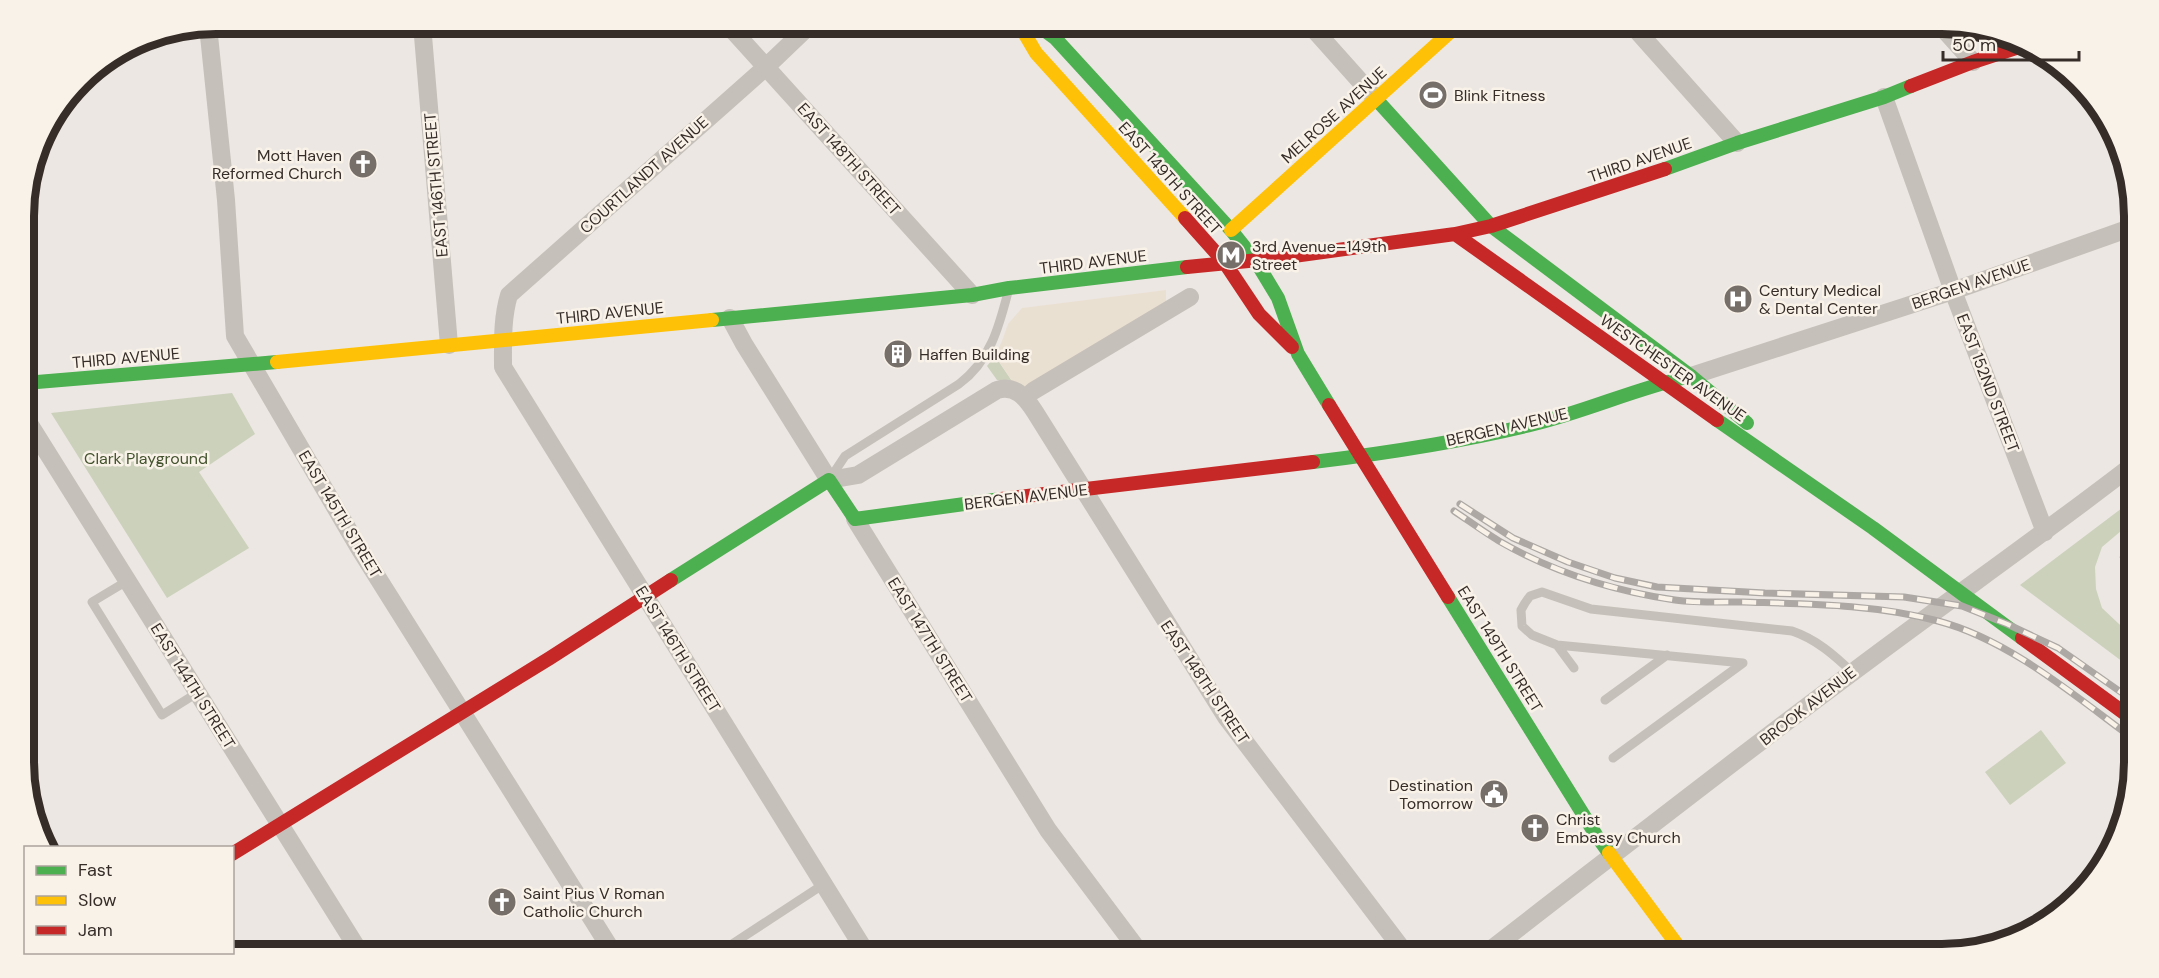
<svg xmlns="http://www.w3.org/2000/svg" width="2159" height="978" viewBox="0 0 2159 978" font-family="'DM Sans',sans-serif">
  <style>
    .green { fill: #ccd1bc }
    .plaza { fill: #eae0d2 }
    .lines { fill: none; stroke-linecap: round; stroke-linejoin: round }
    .lane { stroke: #c6c0ba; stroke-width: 9 }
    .street { stroke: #c6c0ba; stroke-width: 18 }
    .fast { stroke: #4caf50; stroke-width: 14 }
    .slow { stroke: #ffc107; stroke-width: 14 }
    .jam { stroke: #c62828; stroke-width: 14 }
    .rail-casing { stroke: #ada8a4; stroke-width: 7 }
    .rail { stroke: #f9f2e9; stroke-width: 4.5; stroke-dasharray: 14; stroke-linecap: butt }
    .labels { text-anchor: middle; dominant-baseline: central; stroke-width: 5; stroke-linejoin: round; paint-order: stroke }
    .poi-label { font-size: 16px; fill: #362d28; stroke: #f9f2e9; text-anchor: start }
    .street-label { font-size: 16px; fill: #362d28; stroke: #f9f2e9 }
    .park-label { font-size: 16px; fill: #43532d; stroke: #f9f2e9 }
    .rim { fill: none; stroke: #362d28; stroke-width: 8 }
  </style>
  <rect width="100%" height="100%" fill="#ece7e2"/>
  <!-- green -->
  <path class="green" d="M995,356L1012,381L997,380L987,366Z
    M232,393L255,434L199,472L249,548L167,598L51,413Z
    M2134,499V520L2102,547L2095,567L2096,589L2102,608L2135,639V671L2020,585Z
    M2134,545V575L2119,557Z
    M2041,730L2066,763L2010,805L1985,772Z"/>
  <!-- plaza -->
  <path class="plaza" d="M1166,290V304L1026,387L1012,381L995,356L1002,341L1008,324L1022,308Z"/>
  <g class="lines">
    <!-- lane -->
    <path class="lane" d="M829,480L845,456L959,384C990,361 999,327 1008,292
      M127,581L92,602L162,715L197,693
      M1557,645L1574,668
      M1605,700L1667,655
      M1613,758L1743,663L1557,645L1532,635L1522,626L1521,610L1525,603L1530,596L1542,592L1591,609L1792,631C1816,639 1834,655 1852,672
      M717,954L824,884"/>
    <!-- street -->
    <path class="street" d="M422,24L449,345
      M727,24L972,295
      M811,24L766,67L509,295C502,318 503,343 503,367L867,954
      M1309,24L1376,99
      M1631,24L1737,143
      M1939,24L1973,62
      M208,26L226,200L235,336L359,548L614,954
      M1884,97L1953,291L2045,532
      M730,318L744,344L829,480L858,475L997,390C1015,384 1026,398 1035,412L1226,717L1406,954
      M1691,376L1953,291L2133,227
      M1033,391L1190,297
      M25,417L361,954
      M855,519L1048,830L1141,954
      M1485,954C1607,860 1729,764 1853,672C1946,602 2042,535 2134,464"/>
    <!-- fast -->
    <path class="fast" d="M1036,24L1055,38L1231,230L1255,260L1278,298L1298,354L1329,405
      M1376,99L1491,226L1691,376L1747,423
      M1665,169L1737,143L1884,97L1911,86
      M712,320L972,295L1009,288L1187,267
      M25,383L277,362
      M1717,420L1873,528L2022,638
      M1313,462C1387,453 1461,442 1534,424C1587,411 1637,388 1691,376
      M671,580L829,480L855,519L1001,499
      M1448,597L1596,835L1609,853"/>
    <!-- slow -->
    <path class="slow" d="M1019,24L1036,53L1185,218
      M1231,230L1459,24
      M277,362L712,320
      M1609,853L1684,954"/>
    <!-- jam -->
    <path class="jam" d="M1911,86L1973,62L2025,45
      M1185,218L1225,263L1259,314L1292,347
      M1455,234L1717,420
      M1187,267L1279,258L1455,234L1491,226L1665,169
      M1329,405L1448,597
      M1001,499L1313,462
      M2022,638L2135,721
      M232,854L550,658L671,580"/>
    <!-- rail casing -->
    <g class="rail-casing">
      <path id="rail" d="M1460,504L1513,538L1568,562L1615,578L1657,587L1765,593L1904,597L1962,606L2007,624L2058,648L2135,702
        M1454,511C1469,521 1484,532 1499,541C1553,572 1614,591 1675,600C1697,603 1721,602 1743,602C1809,604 1874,604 1938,621C2010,640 2076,697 2135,740"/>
    </g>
    <!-- rail -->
    <use href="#rail" class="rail"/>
  </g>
  <!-- icons -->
  <defs>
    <g id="stadium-disc" transform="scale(1.5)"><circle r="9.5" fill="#766e69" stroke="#f9f2e9"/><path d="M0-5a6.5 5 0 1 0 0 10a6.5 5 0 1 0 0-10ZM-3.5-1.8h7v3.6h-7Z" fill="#fff"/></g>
    <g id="church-disc" transform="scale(1.5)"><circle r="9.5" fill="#766e69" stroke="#f9f2e9"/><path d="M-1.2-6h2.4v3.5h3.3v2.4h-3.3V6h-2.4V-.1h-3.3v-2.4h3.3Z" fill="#fff"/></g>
    <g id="metro-disc" transform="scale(1.5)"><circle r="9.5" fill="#766e69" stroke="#f9f2e9"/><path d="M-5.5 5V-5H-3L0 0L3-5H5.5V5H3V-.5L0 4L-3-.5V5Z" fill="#fff"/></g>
    <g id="hospital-disc" transform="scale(1.5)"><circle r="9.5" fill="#766e69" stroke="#f9f2e9"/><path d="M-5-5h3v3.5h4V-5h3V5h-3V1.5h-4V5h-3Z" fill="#fff"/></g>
    <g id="building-disc" transform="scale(1.5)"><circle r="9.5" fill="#766e69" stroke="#f9f2e9"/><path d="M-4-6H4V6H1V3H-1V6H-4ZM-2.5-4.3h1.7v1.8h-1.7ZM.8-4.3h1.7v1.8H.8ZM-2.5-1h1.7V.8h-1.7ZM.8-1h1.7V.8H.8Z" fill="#fff"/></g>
    <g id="civic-disc" transform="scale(1.5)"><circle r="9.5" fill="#766e69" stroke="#f9f2e9"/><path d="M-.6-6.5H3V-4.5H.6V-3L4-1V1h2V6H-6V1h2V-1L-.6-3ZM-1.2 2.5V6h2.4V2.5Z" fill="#fff"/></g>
  </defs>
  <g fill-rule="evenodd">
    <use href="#stadium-disc" x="1433" y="95"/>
    <use href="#church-disc" x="363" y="164"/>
    <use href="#metro-disc" x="1231" y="255"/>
    <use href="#hospital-disc" x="1738" y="299"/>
    <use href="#building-disc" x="898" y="354"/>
    <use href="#civic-disc" x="1494" y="794"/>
    <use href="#church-disc" x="1535" y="828"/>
    <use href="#church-disc" x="502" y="902"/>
  </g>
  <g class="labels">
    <!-- poi labels -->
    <g class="poi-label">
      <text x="1454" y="95">Blink Fitness</text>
      <text x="342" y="155" text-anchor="end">Mott Haven<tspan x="342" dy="18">Reformed Church</tspan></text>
      <text x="1252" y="246">3rd Avenue–149th<tspan x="1252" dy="18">Street</tspan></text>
      <text x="1759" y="290">Century Medical<tspan x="1759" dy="18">&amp; Dental Center</tspan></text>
      <text x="919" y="354">Haffen Building</text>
      <text x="1473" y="785" text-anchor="end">Destination<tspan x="1473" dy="18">Tomorrow</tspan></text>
      <text x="1556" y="819">Christ<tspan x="1556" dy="18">Embassy Church</tspan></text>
      <text x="523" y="893">Saint Pius V Roman<tspan x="523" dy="18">Catholic Church</tspan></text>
    </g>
    <!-- street labels -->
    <g class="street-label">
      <text transform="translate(1334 115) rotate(-42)">MELROSE AVENUE</text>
      <text transform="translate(849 159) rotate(48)">EAST 148TH STREET</text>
      <text transform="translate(1640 160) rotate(-19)">THIRD AVENUE</text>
      <text transform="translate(644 175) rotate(-42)">COURTLANDT AVENUE</text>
      <text transform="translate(1170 178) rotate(48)">EAST 149TH STREET</text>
      <text transform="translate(436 185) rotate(-95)">EAST 146TH STREET</text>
      <text transform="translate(1093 262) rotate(-7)">THIRD AVENUE</text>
      <text transform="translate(1971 284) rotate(-19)">BERGEN AVENUE</text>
      <text transform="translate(610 313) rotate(-6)">THIRD AVENUE</text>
      <text transform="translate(126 358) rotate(-5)">THIRD AVENUE</text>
      <text transform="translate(1673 368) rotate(35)">WESTCHESTER AVENUE</text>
      <text transform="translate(1988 383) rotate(69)">EAST 152ND STREET</text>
      <text transform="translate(1507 427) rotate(-13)">BERGEN AVENUE</text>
      <text transform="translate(1026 497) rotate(-7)">BERGEN AVENUE</text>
      <text transform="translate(340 514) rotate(59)">EAST 145TH STREET</text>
      <text transform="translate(930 640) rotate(58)">EAST 147TH STREET</text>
      <text transform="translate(678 649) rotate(58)">EAST 146TH STREET</text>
      <text transform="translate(1500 649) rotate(58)">EAST 149TH STREET</text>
      <text transform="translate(1205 682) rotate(56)">EAST 148TH STREET</text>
      <text transform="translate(193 686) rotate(58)">EAST 144TH STREET</text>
      <text transform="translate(1808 706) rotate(-38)">BROOK AVENUE</text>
    </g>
    <!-- park labels -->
    <g class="park-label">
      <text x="146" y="458">Clark Playground</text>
    </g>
  </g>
  <!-- crop -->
  <path d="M0 0H2159V978H0ZM216 34H1942A182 182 0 0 1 2124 216V762A182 182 0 0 1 1942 944H216A182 182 0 0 1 34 762V216A182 182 0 0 1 216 34Z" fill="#f9f2e9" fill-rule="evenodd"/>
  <path class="rim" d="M216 34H1942A182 182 0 0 1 2124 216V762A182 182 0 0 1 1942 944H216A182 182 0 0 1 34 762V216A182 182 0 0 1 216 34Z"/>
  <!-- legend -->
  <rect x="24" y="846" width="210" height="108" fill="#f9f2e9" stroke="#aba39c" stroke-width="1.5"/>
  <rect x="36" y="866" width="30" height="9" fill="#4caf50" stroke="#aba39c" stroke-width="1.5"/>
  <text x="78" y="876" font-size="18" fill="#362d28">Fast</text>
  <rect x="36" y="896" width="30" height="9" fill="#ffc107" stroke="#aba39c" stroke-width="1.5"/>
  <text x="78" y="906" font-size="18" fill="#362d28">Slow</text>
  <rect x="36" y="926" width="30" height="9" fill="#c62828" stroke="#aba39c" stroke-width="1.5"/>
  <text x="78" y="936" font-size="18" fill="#362d28">Jam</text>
  <!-- scale -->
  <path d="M1943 51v9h136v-9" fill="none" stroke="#362d28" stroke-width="3"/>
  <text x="1952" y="51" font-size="18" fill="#362d28" stroke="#f9f2e9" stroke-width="4.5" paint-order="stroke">50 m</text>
</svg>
